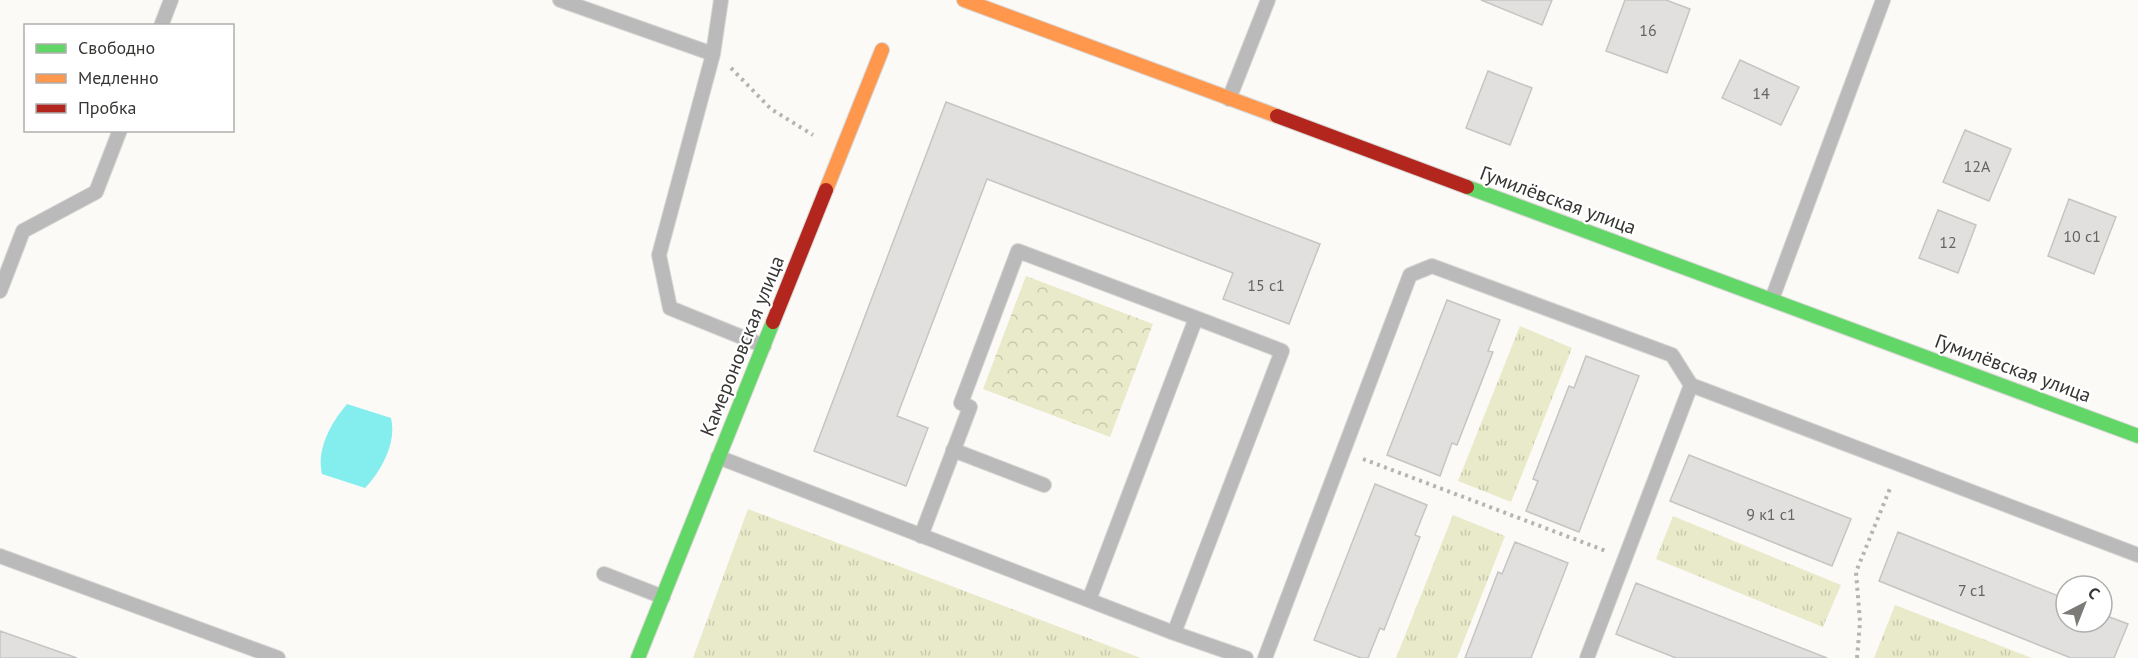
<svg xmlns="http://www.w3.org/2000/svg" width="2138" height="658" viewBox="0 0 2138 658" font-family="'PT Sans',sans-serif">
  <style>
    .grass { fill: url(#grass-tufts) }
    .park { fill: url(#park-crowns) }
    .water { fill: #84edee }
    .building { fill: #e1e0de; stroke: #c7c5c3; stroke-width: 1.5 }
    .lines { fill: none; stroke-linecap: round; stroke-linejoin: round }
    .lane-casing { stroke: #d8d7d5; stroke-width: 16 }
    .fast-casing { stroke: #d8d7d5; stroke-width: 16 }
    .slow-casing { stroke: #d8d7d5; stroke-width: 16 }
    .jam-casing { stroke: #d8d7d5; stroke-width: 16 }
    .path { stroke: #b5b4b3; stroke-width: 4; stroke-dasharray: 3 4.5; stroke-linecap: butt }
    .lane { stroke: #bbbaba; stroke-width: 14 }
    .fast { stroke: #63d668; stroke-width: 14 }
    .slow { stroke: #ff974d; stroke-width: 14 }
    .jam { stroke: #b3261e; stroke-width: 14 }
    .labels { text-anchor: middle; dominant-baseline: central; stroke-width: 4.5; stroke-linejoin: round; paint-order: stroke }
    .number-label { font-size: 16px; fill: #646361 }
    .street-label { font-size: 20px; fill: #373634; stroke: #fff }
  </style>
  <defs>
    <pattern id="grass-tufts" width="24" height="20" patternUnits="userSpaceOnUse" patternTransform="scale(1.5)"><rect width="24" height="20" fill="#e9eac9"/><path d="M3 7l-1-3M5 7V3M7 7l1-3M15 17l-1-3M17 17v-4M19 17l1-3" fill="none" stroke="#c8c9ad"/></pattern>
    <pattern id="park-crowns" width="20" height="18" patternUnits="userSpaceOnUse" patternTransform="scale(1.5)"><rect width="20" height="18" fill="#e9eac9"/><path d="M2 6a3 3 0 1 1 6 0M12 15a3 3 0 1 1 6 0" fill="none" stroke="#c8c9ad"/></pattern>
  </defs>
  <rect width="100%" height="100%" fill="#fcfaf7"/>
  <!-- grass -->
  <path class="grass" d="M1520,326L1572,348L1511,502L1458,481Z
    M748,509L1141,658H693Z
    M1453,515L1505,536L1457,658H1396Z
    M1673,516L1841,585L1823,627L1656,559Z
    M1895,605L2032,658H1874Z"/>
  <!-- park -->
  <path class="park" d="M1026,276L1153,324L1110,437L983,389Z"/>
  <!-- water -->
  <path class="water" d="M347,404L391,418C397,443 381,471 365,488L322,474C316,449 331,423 347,404Z"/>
  <!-- building -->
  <path class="building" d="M1481,0H1552L1542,25Z
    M1625,0H1666L1690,9L1667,73L1606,51Z
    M1740,60L1799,87L1781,125L1722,98Z
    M1488,71L1532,88L1510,145L1466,128Z
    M946,102L1320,244L1289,324L1223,299L1233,273L987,179L897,416L928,428L906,486L814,451Z
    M1965,130L2011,149L1989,201L1943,182Z
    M2069,199L2116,217L2094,274L2048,256Z
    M1938,210L1976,225L1958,273L1919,258Z
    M1447,300L1500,320L1488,351L1493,352L1457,445L1452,443L1440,476L1387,455Z
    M1586,356L1639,376L1579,532L1526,511L1538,481L1533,479L1569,386L1574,388Z
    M1689,455L1851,519L1832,566L1670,501Z
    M1375,484L1427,505L1415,535L1420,537L1384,630L1380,628L1368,658H1361L1314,640Z
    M1898,532L2066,599V622H2102V614L2128,624L2114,658H2071L1879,581Z
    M1515,542L1568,563L1531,658H1465L1498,572L1502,574Z
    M1636,583L1827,658H1676L1633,641L1616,634Z
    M0,631L77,658H0Z"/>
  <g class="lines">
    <!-- lane casing -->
    <g class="lane-casing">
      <path id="lane" d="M560,0L713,54L659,255L670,308L764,346
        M161,26L171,0
        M713,54L721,0
        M1229,99L1268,0
        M0,291L23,231L96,192L120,130
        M1772,299L1883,0
        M953,450L1044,485
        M718,457L1174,633L1246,658
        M921,536L970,407L961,403L1018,251L1196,318
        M0,556L278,658
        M604,574L663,597
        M1089,600L1196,318L1282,351L1174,633
        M1265,658L1410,275L1432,266L1672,355L1691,385
        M1587,658L1691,385L2138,555"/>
    </g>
    <!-- fast casing -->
    <g class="fast-casing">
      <path id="fast" d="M1467,187L2138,436
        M638,658L773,322"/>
    </g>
    <!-- slow casing -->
    <g class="slow-casing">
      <path id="slow" d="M964,0L1277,116
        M826,190L882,50"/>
    </g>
    <!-- jam casing -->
    <g class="jam-casing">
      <path id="jam" d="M1277,116L1467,187
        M773,322L826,190"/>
    </g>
    <!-- path -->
    <path class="path" d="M731,68L771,109L813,135
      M1363,459L1606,551
      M1857,658L1860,622L1856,572L1891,486"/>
    <!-- lane -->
    <use href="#lane" class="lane"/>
    <!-- fast -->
    <use href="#fast" class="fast"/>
    <!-- slow -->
    <use href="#slow" class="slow"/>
    <!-- jam -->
    <use href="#jam" class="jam"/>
  </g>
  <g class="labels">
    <!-- number labels -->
    <g class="number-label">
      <text x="1648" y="30">16</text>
      <text x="1761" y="93">14</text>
      <text x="1977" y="166">12А</text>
      <text x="2082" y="236">10 с1</text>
      <text x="1948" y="242">12</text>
      <text x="1266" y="285">15 с1</text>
      <text x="1771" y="514">9 к1 с1</text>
      <text x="1972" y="590">7 с1</text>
    </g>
    <!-- street labels -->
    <g class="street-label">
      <text transform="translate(1558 200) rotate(20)">Гумилёвская улица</text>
      <text transform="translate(742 346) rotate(-68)">Камероновская улица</text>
      <text transform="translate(2013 368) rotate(20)">Гумилёвская улица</text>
    </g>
  </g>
  <!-- legend -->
  <rect x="24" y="24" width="210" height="108" fill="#ffffff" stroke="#afafae" stroke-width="1.5"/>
  <rect x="36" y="44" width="30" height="9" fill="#63d668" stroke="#afafae" stroke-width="1.5"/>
  <text x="78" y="54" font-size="18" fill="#373634">Свободно</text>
  <rect x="36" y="74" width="30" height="9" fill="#ff974d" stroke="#afafae" stroke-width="1.5"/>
  <text x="78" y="84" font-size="18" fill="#373634">Медленно</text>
  <rect x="36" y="104" width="30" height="9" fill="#b3261e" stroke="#afafae" stroke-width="1.5"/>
  <text x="78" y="114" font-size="18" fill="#373634">Пробка</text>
  <!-- north arrow -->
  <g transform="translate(2084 604) rotate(42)"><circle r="28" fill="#ffffff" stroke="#afafae" stroke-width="1.5"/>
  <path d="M0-4.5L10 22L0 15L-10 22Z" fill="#7c7b78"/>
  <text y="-9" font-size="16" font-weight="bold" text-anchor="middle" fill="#373634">С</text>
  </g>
</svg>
